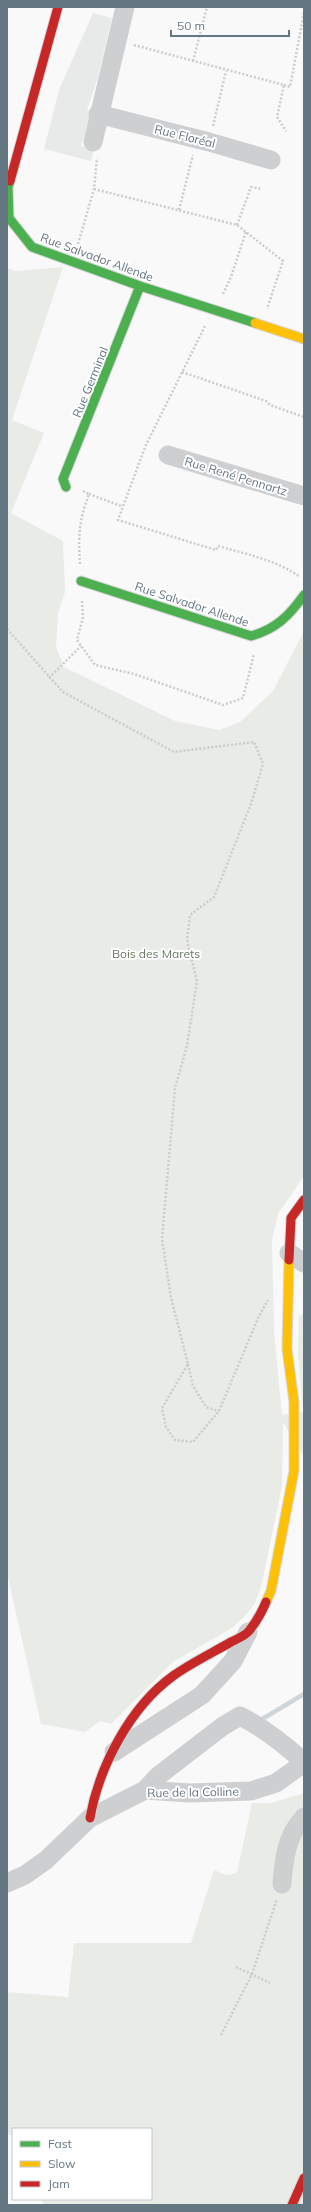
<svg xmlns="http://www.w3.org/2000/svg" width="311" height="2212" viewBox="0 0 311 2212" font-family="Mulish,sans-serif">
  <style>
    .built { fill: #e8e9e9 }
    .green { fill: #e8ebe6 }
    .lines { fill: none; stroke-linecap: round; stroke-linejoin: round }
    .stream { stroke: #ced6d9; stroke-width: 4.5 }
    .fast-casing { stroke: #d5d6d7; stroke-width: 11 }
    .slow-casing { stroke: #d5d6d7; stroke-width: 11 }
    .jam-casing { stroke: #d5d6d7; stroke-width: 11 }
    .path { stroke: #cbcccd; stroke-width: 2.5; stroke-dasharray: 2 2; stroke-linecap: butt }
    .street { stroke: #cecfd0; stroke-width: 19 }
    .fast { stroke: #4caf50; stroke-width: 9 }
    .slow { stroke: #ffc107; stroke-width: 9 }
    .jam { stroke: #c62828; stroke-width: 9 }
    .labels { text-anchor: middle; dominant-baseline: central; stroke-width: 4; stroke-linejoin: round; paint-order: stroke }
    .street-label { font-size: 12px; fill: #657683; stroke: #fff }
    .park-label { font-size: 12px; fill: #687a64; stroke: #fff }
  </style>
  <rect width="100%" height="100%" fill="#f9f9f9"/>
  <!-- built -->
  <path class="built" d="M93,13L112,18L98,77L87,110L91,112L81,146L94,149L91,161L44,149L59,90Z"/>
  <!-- green -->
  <path class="green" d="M63,267L12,420L44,433L11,513L63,541L65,592L58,613L56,647L64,667L175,721L219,730L240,722L273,691L304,631V1176L278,1214L272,1240L274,1331L282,1415L303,1412L298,1353L299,1316L304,1313V1457L283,1422L282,1486L262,1583L255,1603L246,1615L232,1628L173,1662L111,1724L100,1721L85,1732L41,1724L7,1573V268L16,271Z
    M304,1793V2205H43L42,2199H151V2129H13V2135L7,2134V1992L68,1997L74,1943H191L214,1870L226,1875L237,1873L252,1803H271Z"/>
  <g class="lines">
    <!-- stream -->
    <path class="stream" d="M259,1721L304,1694"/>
    <!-- fast casing -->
    <g class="fast-casing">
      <path id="fast" d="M10,181L8,187L9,218L32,247L140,286L255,323
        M66,487L63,479L140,286
        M81,581L251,636C276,629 289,616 304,595"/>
    </g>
    <!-- slow casing -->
    <g class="slow-casing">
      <path id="slow" d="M255,323L304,339
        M266,1602L271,1591L294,1471V1402L287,1349L289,1260"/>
    </g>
    <!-- jam casing -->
    <g class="jam-casing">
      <path id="jam" d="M10,181L58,7
        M289,1260L291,1218L304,1200
        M90,1818C99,1767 130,1707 173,1676C191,1663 212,1653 231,1642C237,1639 245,1636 249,1631C256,1622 262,1612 266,1602
        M292,2205L304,2178"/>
    </g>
    <!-- path -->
    <path class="path" d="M134,45L284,85L277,117L286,131
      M193,61L207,7
      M284,85L290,87L304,12
      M213,126L226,71
      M94,189L237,225L283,261L267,309
      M179,210L193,155
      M237,225L251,187L262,189
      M78,244L94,189L97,158
      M223,294L231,277L246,232
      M205,326L145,447L118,520L216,550L218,546C246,554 276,560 300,577
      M182,372L266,401L270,405L304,417
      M89,494L121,506
      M80,564C78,535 79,521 89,494L83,491
      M82,601L83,617L77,640L95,665L134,674L223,705L243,698L254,654
      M7,629L63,692L174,752L254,742L263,764L251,804L214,897L190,915L187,940L197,981L187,1046L175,1088L162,1239L171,1298L188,1364L162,1408L166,1427L175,1440L193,1442L219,1411L259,1316L268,1300
      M49,678L81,646
      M188,1364L193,1386L206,1407L219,1411
      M236,1967L270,1983
      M221,2035L252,1974L277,1899"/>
    <!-- street -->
    <path class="street" d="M98,114L209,142L271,160
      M93,142L125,7
      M168,455L304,496
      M289,1253L304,1263
      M114,1752L202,1695L233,1661L248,1632
      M145,1790L158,1776L223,1726L240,1716C264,1728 284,1744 304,1762
      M7,1883L25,1875L46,1860L90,1818L145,1790L189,1793L251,1791L276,1783L304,1763
      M282,1884C284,1859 286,1836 304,1817"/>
    <!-- fast -->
    <use href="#fast" class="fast"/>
    <!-- slow -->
    <use href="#slow" class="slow"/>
    <!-- jam -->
    <use href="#jam" class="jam"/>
  </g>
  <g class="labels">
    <!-- street labels -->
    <g class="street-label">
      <text transform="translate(185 136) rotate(14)">Rue Floréal</text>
      <text transform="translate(97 257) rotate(20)">Rue Salvador Allende</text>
      <text transform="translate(90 382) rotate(-68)">Rue Germinal</text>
      <text transform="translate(236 476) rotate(17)">Rue René Pennartz</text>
      <text transform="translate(192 604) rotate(18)">Rue Salvador Allende</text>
      <text transform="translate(193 1792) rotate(-1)">Rue de la Colline</text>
    </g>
    <!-- park labels -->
    <g class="park-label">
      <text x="156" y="953">Bois des Marets</text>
    </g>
  </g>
  <!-- border -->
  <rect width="311" height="2212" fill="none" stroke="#657683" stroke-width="16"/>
  <!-- legend -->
  <rect x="12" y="2128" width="140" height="72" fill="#ffffff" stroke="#c1c8cd"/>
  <rect x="20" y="2141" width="20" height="6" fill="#4caf50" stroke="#c1c8cd"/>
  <text x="48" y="2148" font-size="12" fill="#657683">Fast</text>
  <rect x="20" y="2161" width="20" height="6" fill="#ffc107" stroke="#c1c8cd"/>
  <text x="48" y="2168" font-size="12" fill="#657683">Slow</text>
  <rect x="20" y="2181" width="20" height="6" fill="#c62828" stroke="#c1c8cd"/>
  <text x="48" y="2188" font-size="12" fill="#657683">Jam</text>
  <!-- scale -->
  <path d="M171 30v6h118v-6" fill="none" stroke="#657683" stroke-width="2"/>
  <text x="177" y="30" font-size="12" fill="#657683" stroke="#ffffff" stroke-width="3" paint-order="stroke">50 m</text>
</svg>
